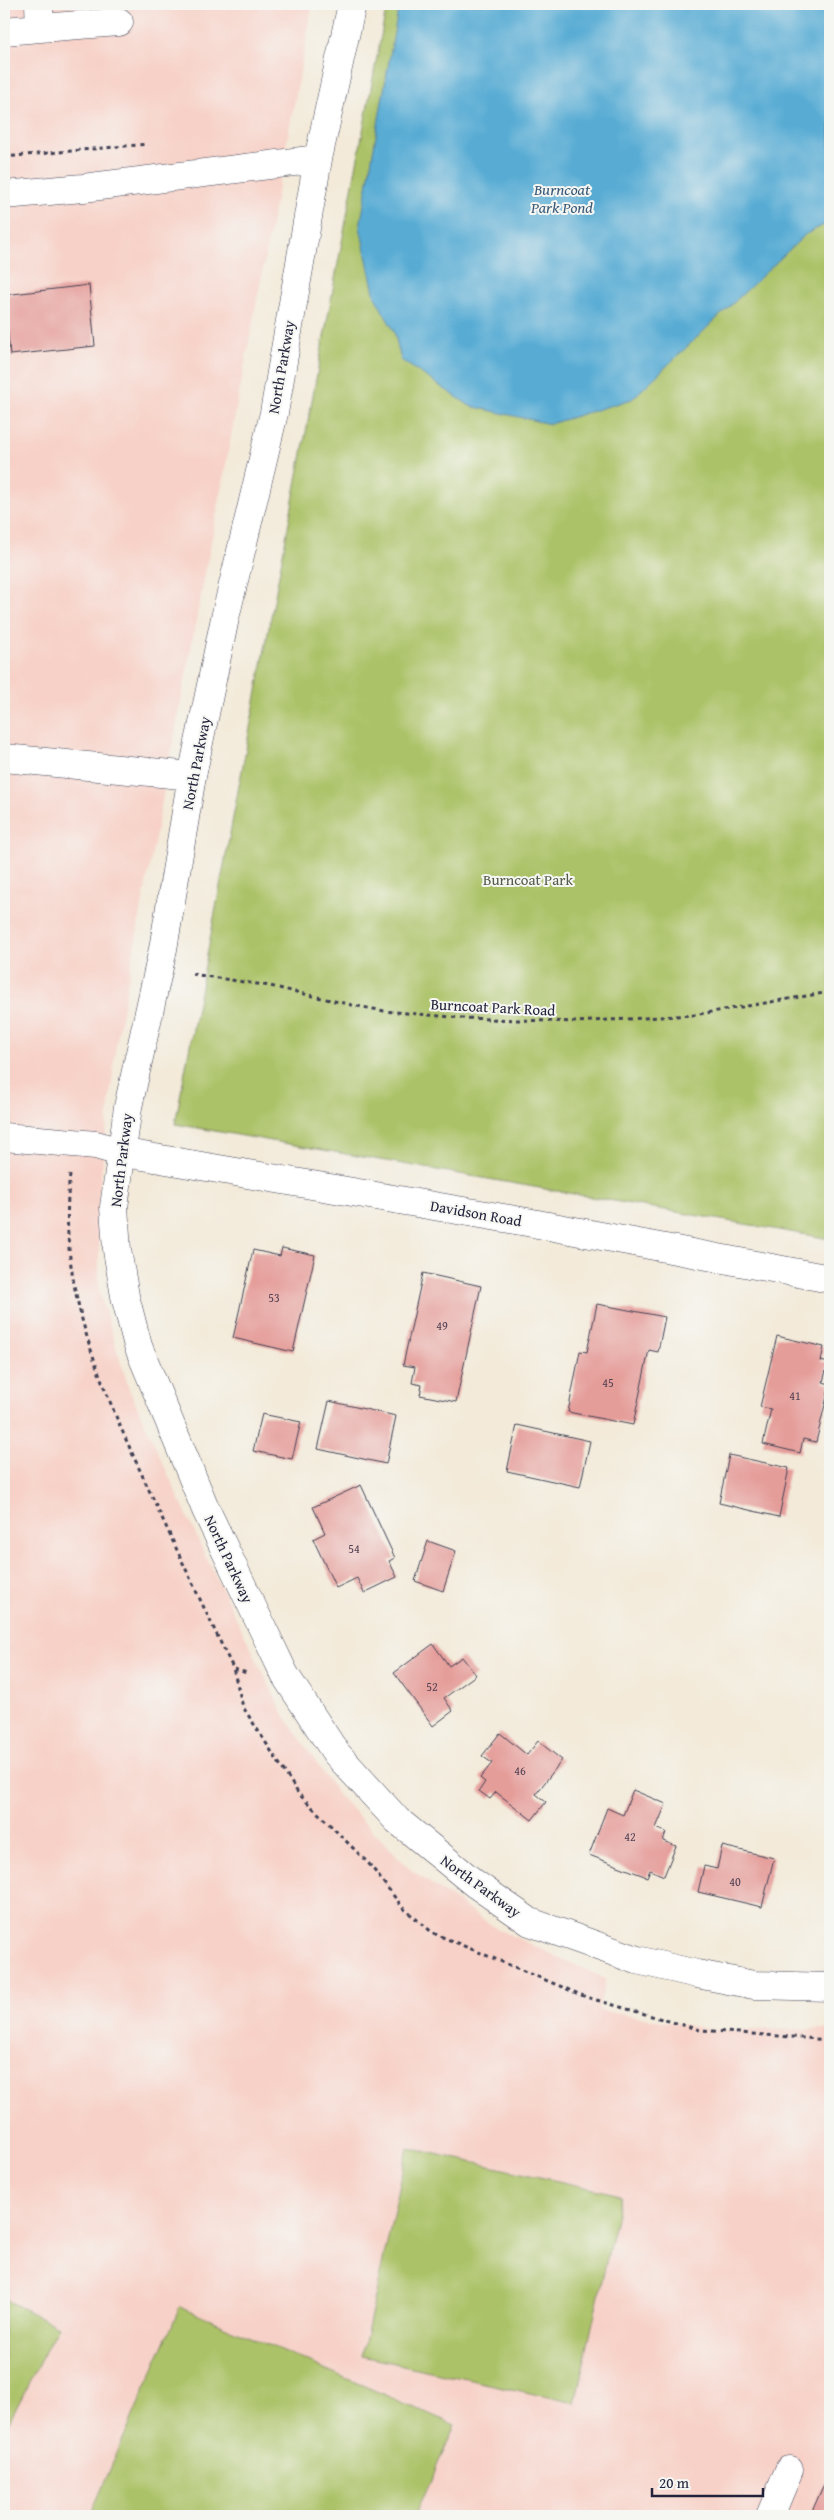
<svg xmlns="http://www.w3.org/2000/svg" width="834" height="2520" viewBox="0 0 834 2520" font-family="'Gentium Book Plus',serif">
  <style>
    .built { fill: #f7d1c7 }
    .green { fill: #acc267; stroke: #677251 }
    .water { fill: #58acd4; stroke: #3d6788 }
    .building { fill: #e59d9a }
    .lines { fill: none; stroke-linecap: round; stroke-linejoin: round }
    .minor-casing { stroke: #414053; stroke-width: 29 }
    .path { stroke: #414053; stroke-width: 3; stroke-dasharray: 4 4; stroke-linecap: butt }
    .minor { stroke: #fff; stroke-width: 28 }
    .labels { text-anchor: middle; dominant-baseline: central; stroke-width: 4; stroke-linejoin: round; paint-order: stroke }
    .number-label { font-size: 12px; fill: #534153 }
    .street-label { font-size: 15px; fill: #22223b; stroke: #f6f6f2 }
    .park-label { font-size: 15px; fill: #525a4a; stroke: #f6f6f2 }
    .water-label { font-size: 16px; font-style: italic; fill: #385978; stroke: #f6f6f2 }
  </style>
  <rect width="100%" height="100%" fill="#f6f6f2"/>
  <filter id="ink" filterUnits="userSpaceOnUse"><feTurbulence type="fractalNoise" baseFrequency=".02" numOctaves="2"/><feDisplacementMap in="SourceGraphic" scale="10" xChannelSelector="R" yChannelSelector="G"/><feConvolveMatrix kernelMatrix="1 2 1 2 8 2 1 2 1" color-interpolation-filters="sRGB"/></filter>
  <filter id="wash" filterUnits="userSpaceOnUse"><feTurbulence type="fractalNoise" baseFrequency=".0096" numOctaves="4" result="noise"/><feDisplacementMap in="SourceGraphic" scale="20" xChannelSelector="R" yChannelSelector="G"/><feGaussianBlur stdDeviation="1.12" result="paint"/><feColorMatrix in="noise" values="0 0 0 0 0 0 0 0 0 0 0 0 0 0 0 0 0 1.4 0 .05"/><feComposite in="paint" operator="in"/></filter>
  <g filter="url(#wash)">
    <rect width="100%" height="100%" fill="#f3ead9"/>
    <!-- built -->
    <path class="built" d="M4,4H313L116,1044L99,1195V1291L129,1389L206,1557L283,1713L339,1796L411,1870L497,1929L606,1979L598,2010L715,2030L830,2029V2516H4Z"/>
    <!-- green -->
    <path class="green" d="M387,4H830V1239L175,1124Z
      M408,2148L621,2195L575,2403L362,2356Z
      M4,2299L58,2326L4,2432Z
      M180,2307L455,2425L415,2516H90Z"/>
    <!-- water -->
    <path class="water" d="M399,4H830V222L806,234L632,399L550,424L470,406L401,360L394,331L375,297L360,227Z"/>
    <g id="blocks">
      <!-- building -->
      <path class="building" d="M89,285L95,346L10,355L4,295Z
        M282,1248L315,1255L293,1352L233,1338L253,1250L280,1256Z
        M423,1273L481,1286L456,1402L420,1395L422,1385L412,1383L415,1367L403,1365Z
        M597,1304L665,1317L658,1352L649,1350L633,1425L568,1412L580,1351L587,1352Z
        M777,1336L824,1347L821,1361L828,1363L823,1382L830,1384L816,1442L803,1439L800,1453L763,1444L771,1409L760,1407Z
        M329,1401L396,1416L386,1464L318,1449Z
        M262,1414L301,1422L292,1459L253,1451Z
        M517,1425L590,1441L580,1487L507,1471Z
        M729,1455L789,1468L779,1517L719,1503Z
        M361,1485L395,1558L389,1561L397,1577L364,1593L357,1578L336,1588L313,1539L325,1533L313,1507Z
        M428,1541L456,1551L443,1591L415,1581Z
        M433,1644L449,1666L462,1657L476,1675L444,1698L453,1711L433,1726L394,1673Z
        M500,1733L527,1755L538,1741L562,1760L536,1794L546,1802L532,1820L496,1792L490,1799L479,1791L485,1782L480,1778L492,1763L482,1756Z
        M633,1790L666,1804L656,1828L666,1832L663,1841L676,1846L664,1876L650,1870L647,1877L589,1855L607,1808L623,1815Z
        M722,1846L774,1858L762,1907L698,1892L704,1866L717,1869Z
        M824,2484L830,2487V2516H810Z"/>
    </g>
  </g>
  <g filter="url(#ink)">
    <use href="#blocks" fill-opacity="0" stroke="#414053" stroke-width="1"/>
    <g class="lines">
      <!-- minor casing -->
      <g class="minor-casing">
        <path id="minor" d="M352,4L318,159L274,413L225,618L192,776L163,949L128,1107L114,1207L117,1250L125,1296L138,1346L206,1510L285,1675L336,1753L397,1820L474,1883L530,1922L637,1960L697,1974L754,1985L830,1987
          M40,28L119,22
          M4,31L40,28L39,4
          M4,195L83,188L318,159
          M4,758L192,776
          M4,1137L96,1145L120,1152L527,1222L830,1279
          M770,2516L789,2470"/>
      </g>
      <!-- path -->
      <path class="path" d="M4,157L148,144
        M192,974L270,986L352,1005L384,1011L463,1018L576,1022L694,1015L830,992
        M70,1175C55,1292 109,1404 157,1507C182,1561 207,1615 233,1668L243,1707L298,1793L370,1865L403,1908L433,1933L586,1997L700,2030L830,2040
        M234,1669L247,1673"/>
      <!-- minor -->
      <use href="#minor" class="minor"/>
    </g>
  </g>
  <g class="labels">
    <!-- number labels -->
    <g class="number-label">
      <text x="274" y="1297">53</text>
      <text x="442" y="1325">49</text>
      <text x="608" y="1382">45</text>
      <text x="795" y="1395">41</text>
      <text x="354" y="1548">54</text>
      <text x="432" y="1686">52</text>
      <text x="520" y="1770">46</text>
      <text x="630" y="1836">42</text>
      <text x="735" y="1881">40</text>
    </g>
    <!-- street labels -->
    <g class="street-label">
      <text transform="translate(281 367) rotate(-80)">North Parkway</text>
      <text transform="translate(196 763) rotate(-79)">North Parkway</text>
      <text transform="translate(493 1007) rotate(3)">Burncoat Park Road</text>
      <text transform="translate(121 1160) rotate(-83)">North Parkway</text>
      <text transform="translate(476 1213) rotate(10)">Davidson Road</text>
      <text transform="translate(229 1559) rotate(65)">North Parkway</text>
      <text transform="translate(481 1886) rotate(36)">North Parkway</text>
    </g>
    <!-- park labels -->
    <g class="park-label">
      <text x="528" y="879">Burncoat Park</text>
    </g>
    <!-- water labels -->
    <g class="water-label">
      <text x="562" y="189">Burncoat<tspan x="562" dy="18">Park Pond</tspan></text>
    </g>
  </g>
  <!-- margin -->
  <rect width="834" height="2520" fill="none" stroke="#f6f6f2" stroke-width="20"/>
  <!-- scale -->
  <path d="M652 2488v8h111v-8" fill="none" stroke="#22223b" stroke-width="2.5"/>
  <text x="659" y="2488" font-size="15" fill="#22223b" stroke="#f6f6f2" stroke-width="4" paint-order="stroke">20 m</text>
</svg>
